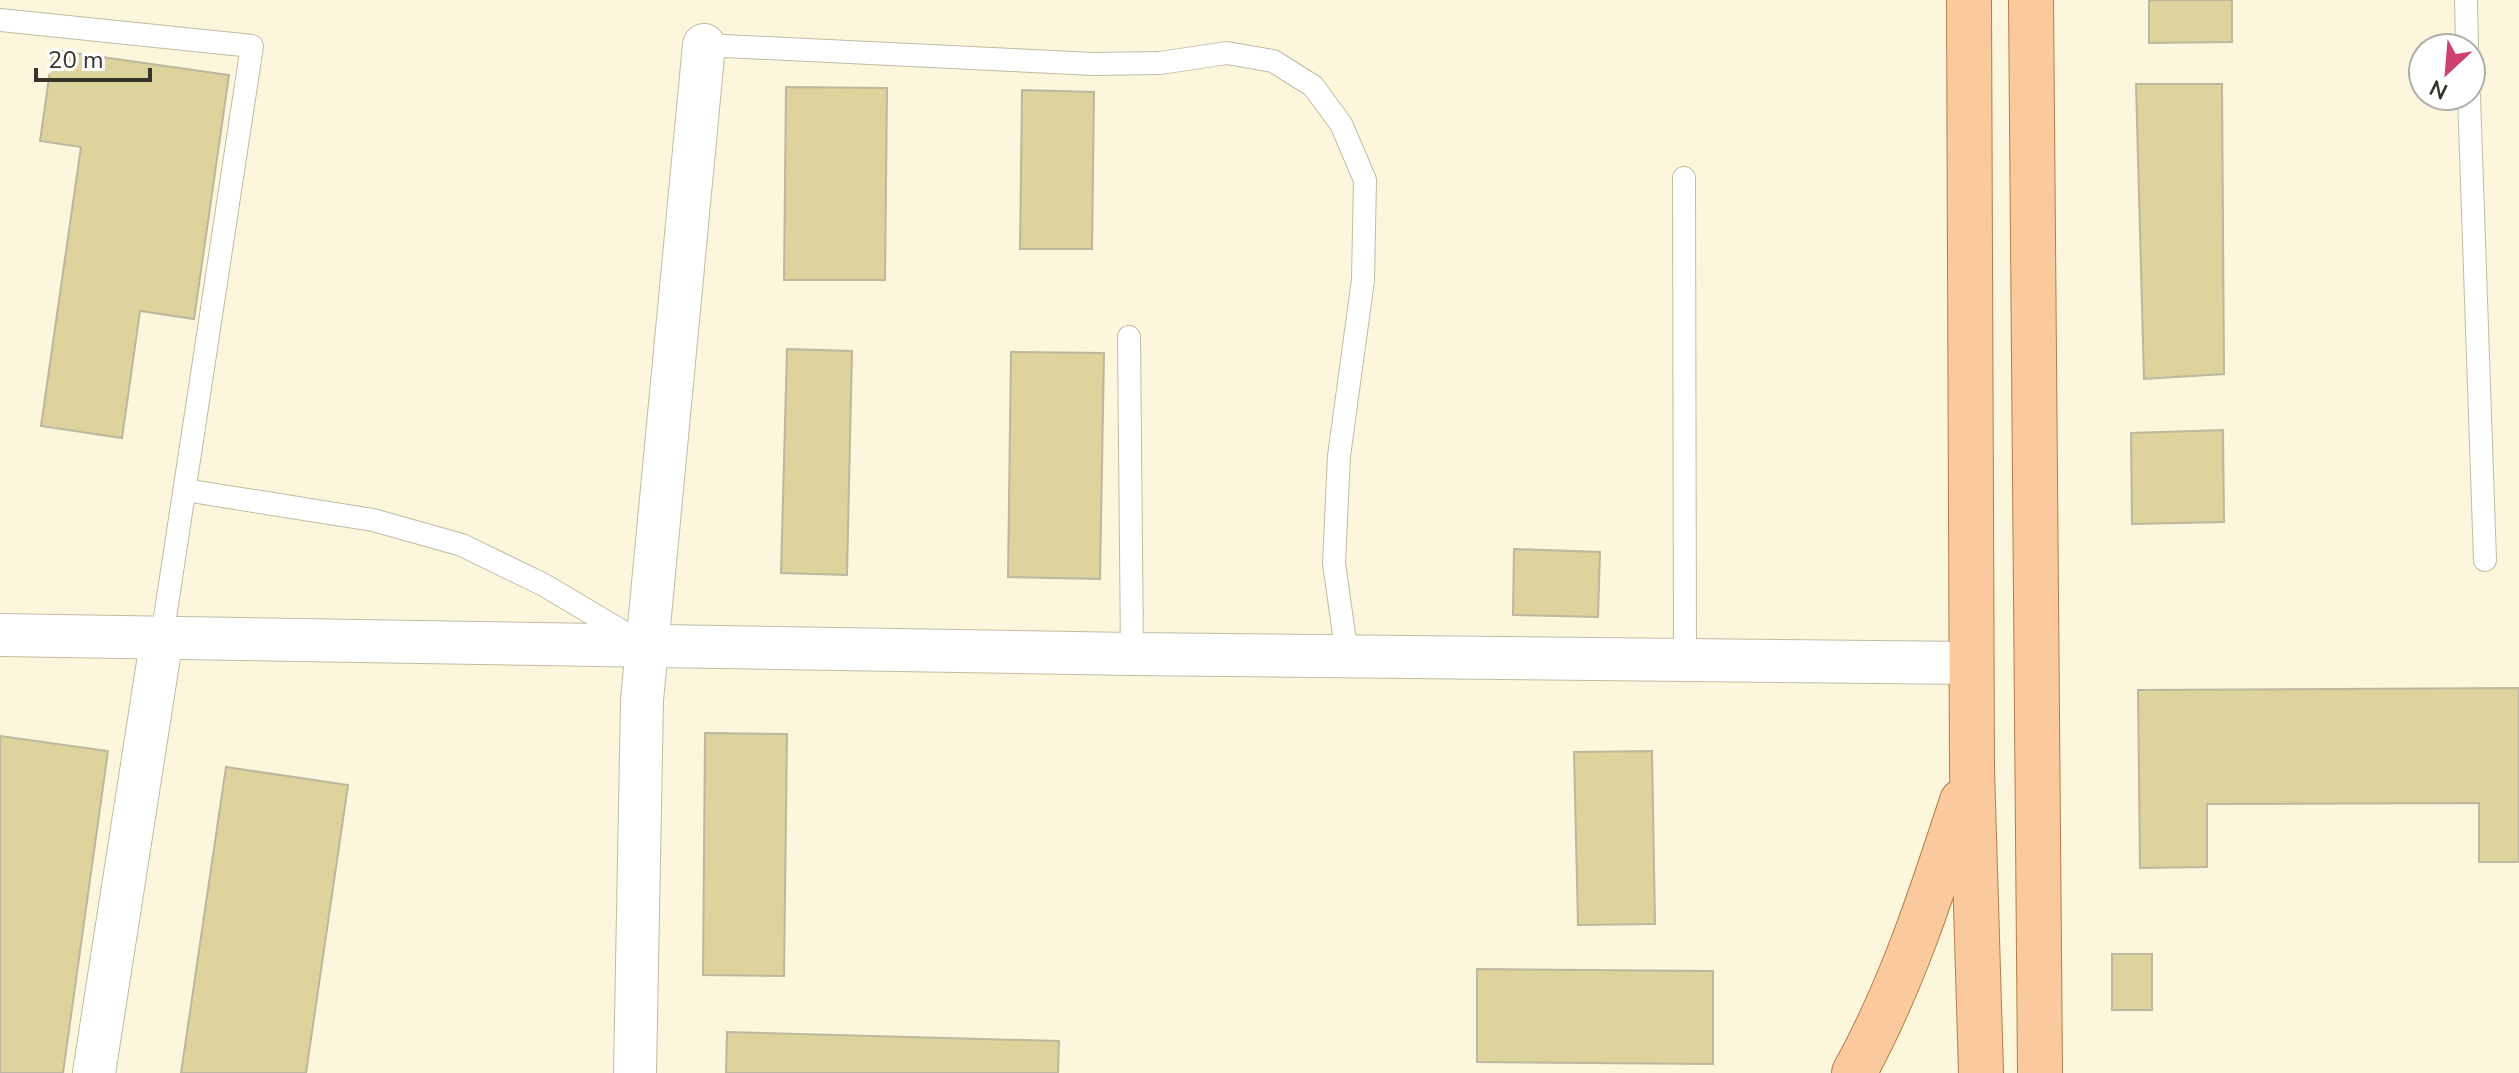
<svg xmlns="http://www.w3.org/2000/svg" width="2519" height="1073" viewBox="0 0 2519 1073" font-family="'Nunito Sans',sans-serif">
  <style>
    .building { fill: #ded39c; stroke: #bcb79f; stroke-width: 2 }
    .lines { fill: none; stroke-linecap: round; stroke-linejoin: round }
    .lane-casing { stroke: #c0bca3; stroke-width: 24 }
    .street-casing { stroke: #c0bca3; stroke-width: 44 }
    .primary-casing { stroke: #b47e4a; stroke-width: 46 }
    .lane { stroke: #fff; stroke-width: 22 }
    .street { stroke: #fff; stroke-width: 42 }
    .primary { stroke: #fac99d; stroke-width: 44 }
  </style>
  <rect width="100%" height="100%" fill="#fbf6dc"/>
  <!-- building -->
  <path class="building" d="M2149,0H2232V42L2149,43Z
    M53,50L229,75L194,319L140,311L122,438L41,426L81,147L40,141Z
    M2136,84H2222L2224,374L2144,379Z
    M786,87L887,88L885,280H784Z
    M1022,90L1094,92L1092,249H1020Z
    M787,349L852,351L847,575L781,573Z
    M1011,352L1104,353L1100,579L1008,577Z
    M2223,430L2224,522L2132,524L2131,433Z
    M1514,549L1600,552L1598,617L1513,615Z
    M2519,688V862H2479V803L2207,804V867L2140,868L2138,690Z
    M705,733L787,734L784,976L703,975Z
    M0,736L108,751L63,1073H0Z
    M1652,751L1655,924L1578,925L1574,752Z
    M226,767L348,785L306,1073H181Z
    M2112,954H2152V1010H2112Z
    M1477,969L1713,971V1064L1477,1062Z
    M727,1032L1059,1041L1058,1073H726Z"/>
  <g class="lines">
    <!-- lane casing -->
    <g class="lane-casing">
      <path id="lane" d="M2466,0L2467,48
        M0,20L252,46L162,637
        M704,45L1093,64L1160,63L1227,53L1273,61L1313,86L1341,124L1365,180L1363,280L1339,456L1334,563L1347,656
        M2469,96L2485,560
        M1684,178L1685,660
        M1129,337L1132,654
        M185,490L373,520L462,545L544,585L635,639"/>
    </g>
    <!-- street casing -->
    <g class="street-casing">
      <path id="street" d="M0,635L1132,654L1972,663
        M94,1073L162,637
        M635,1073L642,700L704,45"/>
    </g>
    <!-- primary casing -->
    <g class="primary-casing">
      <path id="primary" d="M1969,0L1972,769L1981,1073
        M2031,0L2040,1073
        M1854,1073C1901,988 1932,893 1962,801"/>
    </g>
    <!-- lane -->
    <use href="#lane" class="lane"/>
    <!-- street -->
    <use href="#street" class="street"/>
    <!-- primary -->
    <use href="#primary" class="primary"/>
  </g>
  <!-- north arrow -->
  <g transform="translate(2447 72) rotate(206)"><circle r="38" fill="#ffffff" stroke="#afaeaa" stroke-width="2"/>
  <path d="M0-6L14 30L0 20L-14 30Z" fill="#cd4173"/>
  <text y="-12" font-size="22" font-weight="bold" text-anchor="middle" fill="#37352b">N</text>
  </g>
  <!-- scale -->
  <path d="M36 68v12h114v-12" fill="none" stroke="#37352b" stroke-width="4"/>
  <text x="48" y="68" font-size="24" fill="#37352b" stroke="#ffffff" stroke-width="6" paint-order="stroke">20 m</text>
</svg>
